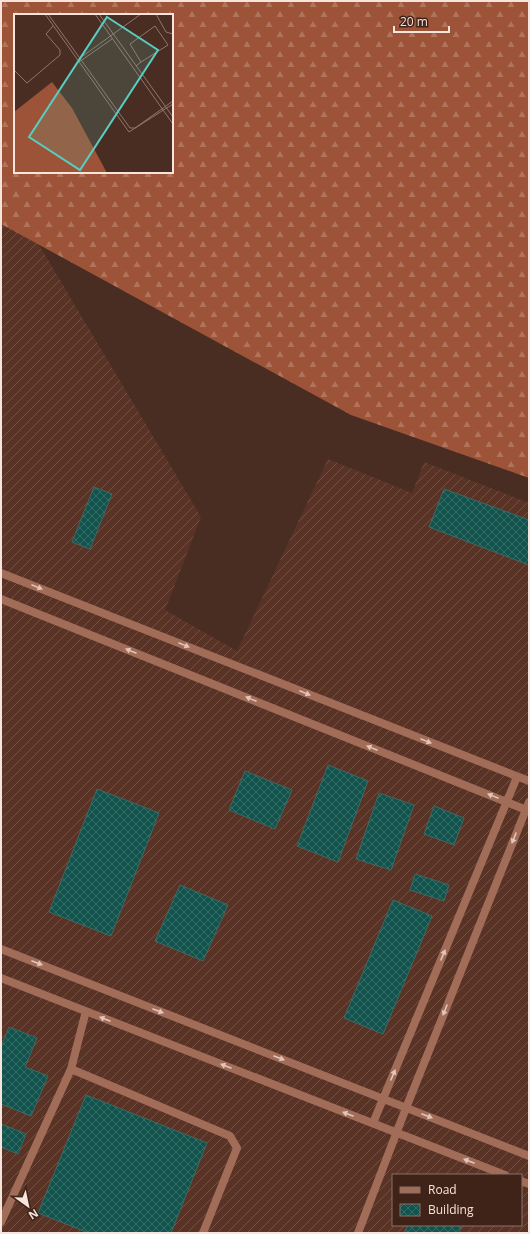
<svg xmlns="http://www.w3.org/2000/svg" width="530" height="1234" viewBox="0 0 530 1234" font-family="'Open Sans',sans-serif">
  <style>
    .industrial { fill: url(#industrial-furrows); fill-rule: evenodd }
    .forest { fill: url(#forest-firs); fill-rule: evenodd }
    .building { fill: url(#building-cross-hatch); stroke: #3f6863 }
    .lines { fill: none; stroke-linecap: round; stroke-linejoin: round }
    .minor { stroke: #a16c58; stroke-width: 8 }
    .oneway { fill: #e2c6bc }
    .inset-road { fill: none; stroke: #8f766d; stroke-width: 1 }
    .view { fill: #57cec1; fill-opacity: 0.15; stroke: #57cec1; stroke-width: 2 }
    .inset-edge { fill: none; stroke: #f7e4dd; stroke-width: 2 }
  </style>
  <defs>
    <pattern id="industrial-furrows" width="10" height="10" patternUnits="userSpaceOnUse"><rect width="10" height="10" fill="#593426"/><path d="M-1 1l2-2M0 10L10 0M9 11l2-2" fill="none" stroke="#725145"/></pattern>
    <pattern id="forest-firs" width="22" height="20" patternUnits="userSpaceOnUse"><rect width="22" height="20" fill="#9d5337"/><path d="M5 1l3.5 6h-7zM16 11l3.5 6h-7z" fill="#b0745d"/></pattern>
    <pattern id="building-cross-hatch" width="8" height="8" patternUnits="userSpaceOnUse"><rect width="8" height="8" fill="#12534d"/><path d="M0 0l8 8M0 8l8-8" fill="none" stroke="#356c66"/></pattern>
  </defs>
  <rect width="100%" height="100%" fill="#4a2d22"/>
  <!-- industrial -->
  <path class="industrial" d="M1,181L201,517L165,610L237,651L328,459L412,493L424,462L529,503V1233H1ZM393,1175H521V1225H393Z"/>
  <!-- forest -->
  <path class="forest" d="M1,1H529V478L351,415L1,224ZM15,15H172V172H15Z"/>
  <!-- building -->
  <path class="building" d="M94,487L112,494L90,549L72,542Z
    M444,489L529,520V565L429,527Z
    M328,765L368,781L338,862L297,846Z
    M245,771L292,790L275,829L229,810Z
    M97,789L159,813L111,936L49,912Z
    M379,793L414,805L391,870L356,859Z
    M434,806L464,818L454,845L424,834Z
    M415,874L449,885L444,901L410,890Z
    M180,885L228,905L203,961L155,941Z
    M393,900L432,916L383,1034L344,1018Z
    M9,1027L37,1038L25,1067L48,1076L31,1116L1,1104V1047Z
    M86,1095L207,1143L171,1233H89L38,1213Z
    M1,1124L26,1134L18,1154L1,1147Z
    M408,1225H462L459,1233H404Z"/>
  <g class="lines">
    <!-- minor -->
    <path class="minor" d="M1,573L529,781
      M1,599L529,811
      M1,949L529,1156
      M1,978L505,1175
      M86,1011L71,1069L230,1136L237,1148L203,1233
      M373,1123L517,777
      M521,1181L529,1184
      M1,1222L71,1069
      M358,1233L406,1108L529,802"/>
  </g>
  <!-- one-way arrows -->
  <defs><path id="oneway-solid" d="M-6-.8H1V-3.2L6.5 0L1 3.2V.8H-6Z"/></defs>
  <g class="oneway">
    <use href="#oneway-solid" transform="translate(37 587) rotate(22)"/>
    <use href="#oneway-solid" transform="translate(184 645) rotate(22)"/>
    <use href="#oneway-solid" transform="translate(131 651) rotate(-158)"/>
    <use href="#oneway-solid" transform="translate(305 693) rotate(22)"/>
    <use href="#oneway-solid" transform="translate(251 699) rotate(-158)"/>
    <use href="#oneway-solid" transform="translate(426 741) rotate(22)"/>
    <use href="#oneway-solid" transform="translate(372 748) rotate(-158)"/>
    <use href="#oneway-solid" transform="translate(493 796) rotate(-158)"/>
    <use href="#oneway-solid" transform="translate(514 838) rotate(112)"/>
    <use href="#oneway-solid" transform="translate(443 955) rotate(-67)"/>
    <use href="#oneway-solid" transform="translate(37 963) rotate(21)"/>
    <use href="#oneway-solid" transform="translate(445 1010) rotate(112)"/>
    <use href="#oneway-solid" transform="translate(158 1011) rotate(21)"/>
    <use href="#oneway-solid" transform="translate(105 1019) rotate(-159)"/>
    <use href="#oneway-solid" transform="translate(279 1058) rotate(21)"/>
    <use href="#oneway-solid" transform="translate(226 1066) rotate(-159)"/>
    <use href="#oneway-solid" transform="translate(393 1075) rotate(-67)"/>
    <use href="#oneway-solid" transform="translate(348 1114) rotate(-159)"/>
    <use href="#oneway-solid" transform="translate(427 1116) rotate(21)"/>
    <use href="#oneway-solid" transform="translate(469 1161) rotate(-159)"/>
  </g>
  <!-- overview -->
  <g transform="translate(14 14)">
    <rect width="159" height="159" fill="#4a2d22"/>
    <path d="M38,68L58,94L93,159H0V98Z" fill="#9d5337"/>
    <path class="inset-road" d="M31,0L115,118L159,90M34,0L116,114H121L159,87M81,0L159,110M85,0L159,103M142,0L152,18L159,20M66,44L127,0M65,48L98,25M122,52L127,48L116,30L141,12L154,31L127,48M0,56L13,69L46,41V36L32,20L39,12"/>
    <path class="view" d="M93,3L144,36L66,156L15,123Z"/>
    <rect width="159" height="159" class="inset-edge"/>
  </g>
  <!-- border -->
  <rect width="530" height="1234" fill="none" stroke="#f7e4dd" stroke-width="4"/>
  <!-- legend -->
  <rect x="392" y="1174" width="130" height="52" fill="#3f2318" stroke="#897067"/>
  <rect x="400" y="1187" width="20" height="6" fill="#a16c58" stroke="#897067"/>
  <text x="428" y="1194" font-size="12" fill="#f7e4dd">Road</text>
  <rect x="400" y="1204" width="20" height="12" fill="url(#building-cross-hatch)" stroke="#897067"/>
  <text x="428" y="1214" font-size="12" fill="#f7e4dd">Building</text>
  <!-- north arrow -->
  <g transform="translate(28 1206) rotate(147)" stroke="#3f2318" stroke-width="3" paint-order="stroke">
  <path d="M0-3L7 15L0 10L-7 15Z" fill="#f7e4dd"/>
  <text y="-6" font-size="11" font-weight="bold" text-anchor="middle" fill="#f7e4dd">N</text>
  </g>
  <!-- scale -->
  <path d="M394 26v6h55v-6" fill="none" stroke="#f7e4dd" stroke-width="2"/>
  <text x="400" y="26" font-size="12" fill="#f7e4dd" stroke="#3f2318" stroke-width="3" paint-order="stroke">20 m</text>
</svg>
